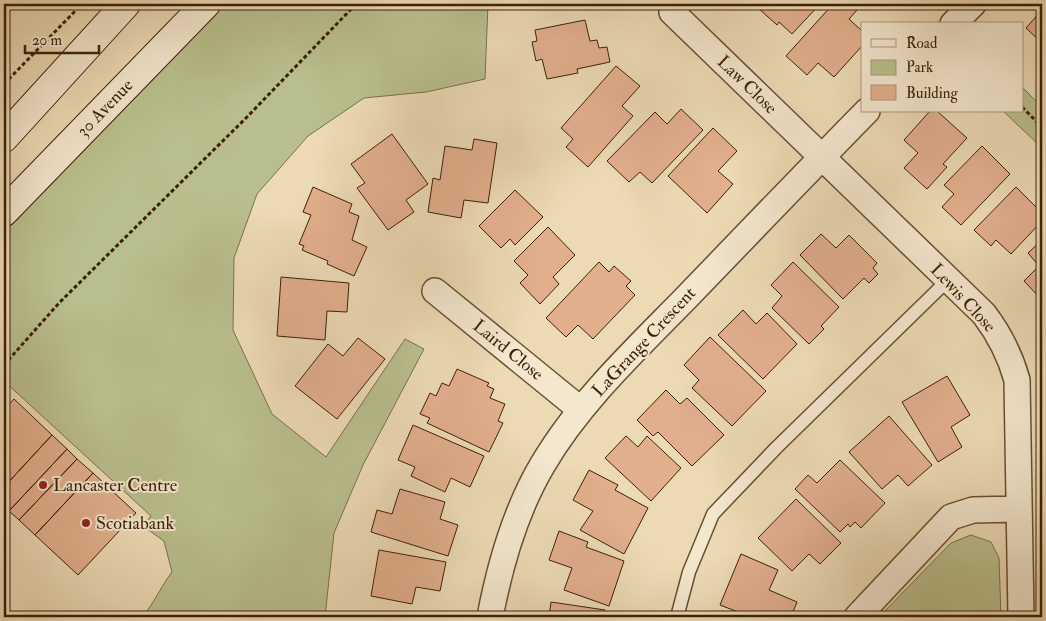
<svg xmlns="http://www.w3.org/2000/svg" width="1046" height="621" viewBox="0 0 1046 621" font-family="'IM FELL Double Pica',serif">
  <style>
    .green { fill: #b9bf8c; stroke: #7c7049 }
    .building { fill: #e2af8d; stroke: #3e2006 }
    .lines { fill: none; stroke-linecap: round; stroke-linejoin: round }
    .service-casing { stroke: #6a4e32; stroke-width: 15 }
    .minor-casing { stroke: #6a4e32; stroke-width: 28 }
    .secondary-casing { stroke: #3e2006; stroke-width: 30 }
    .path { stroke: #3e2006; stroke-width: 3; stroke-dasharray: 4 2.5; stroke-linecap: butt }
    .service { stroke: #f3e7ce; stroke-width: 12 }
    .minor { stroke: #f3e7ce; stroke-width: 25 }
    .secondary { stroke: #f3e7ce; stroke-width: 28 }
    .poi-dot { fill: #8f2418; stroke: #f3e7ce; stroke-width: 2 }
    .labels { text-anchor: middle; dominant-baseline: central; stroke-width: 4; stroke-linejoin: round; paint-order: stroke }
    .street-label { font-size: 18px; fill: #3e2006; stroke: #f3e7ce }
    .poi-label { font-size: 18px; fill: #3e2006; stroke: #f3e7ce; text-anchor: start }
  </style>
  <rect width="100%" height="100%" fill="#ecdab4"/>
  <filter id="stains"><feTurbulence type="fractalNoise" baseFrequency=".004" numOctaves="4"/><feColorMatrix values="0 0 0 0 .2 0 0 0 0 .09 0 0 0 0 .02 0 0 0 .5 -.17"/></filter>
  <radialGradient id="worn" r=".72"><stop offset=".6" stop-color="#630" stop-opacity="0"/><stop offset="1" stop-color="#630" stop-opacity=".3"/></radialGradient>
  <!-- green -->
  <path class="green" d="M225,4H488L485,79L426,92L364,98L308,136L257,194L234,258L233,330L272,414L326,457L405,339L424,349L363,465L334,533L325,617H142C154,604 161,586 172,572L164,541L143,526L151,516L4,381V233Z
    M1022,87L1042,107V148L1003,111H1022Z
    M971,535L991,542L999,558L1001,617H879L951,543Z"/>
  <!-- building -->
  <path class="building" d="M760,4H820L792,34L779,22L777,25L757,7Z
    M833,4H849L857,10L849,19L862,31V46L834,77L818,63L807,75L786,56Z
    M1042,10V43L1026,28Z
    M585,20L590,41L597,40L599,48L607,47L610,62L577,69L578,73L547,79L542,59L536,61L532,42L537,41L535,30Z
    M616,66L640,86L622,106L633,116L588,167L566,147L573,139L561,128Z
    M681,109L703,130L652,183L640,172L629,182L607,161L655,112L667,124Z
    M930,111H937L967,138L943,164L947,167L927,189L904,168L918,153L904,140Z
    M713,128L737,151L718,171L733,184L707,213L668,176Z
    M392,134L428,184L406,200L414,212L388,230L357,188L365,183L351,164Z
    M474,139L497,143L488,203L464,200L461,218L428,212L433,178L440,180L445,146L472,150Z
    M982,146L1010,174L961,225L942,207L954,194L944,185Z
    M313,187L352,204L349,212L359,216L352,240L367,247L354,276L327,264L328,261L302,250L304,246L299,244L311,215L303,212Z
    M1016,187L1042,213V221L1011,254L996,240L991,246L974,230Z
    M515,190L543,217L515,245L510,239L501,248L479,226Z
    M548,227L575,255L553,277L559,284L540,304L520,283L528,275L514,261Z
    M821,234L836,248L849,235L877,263L873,268L878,274L869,283L864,278L843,299L800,255Z
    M1042,240V300L1024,281L1039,266L1028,253Z
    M599,262L609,272L614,266L631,281L626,286L635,295L593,339L578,325L566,337L546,318Z
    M793,262L839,307L821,326L824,329L809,344L772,308L782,296L771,285Z
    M281,277L349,283L347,312L327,311L325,340L277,336Z
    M743,310L756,324L767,313L797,344L763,379L718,335Z
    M710,337L766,391L732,426L692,388L699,380L684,365Z
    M358,338L385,359L337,419L295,386L328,344L343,356Z
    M457,369L489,383L487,386L494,389L490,398L505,404L498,421L503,423L489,452L427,423L430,418L420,414L430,393L436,396L442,383L449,386Z
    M947,376L970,415L951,427L962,447L938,462L902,402Z
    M666,390L680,404L687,398L724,435L692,466L658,432L653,436L637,420Z
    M14,399L52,435L4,487V410Z
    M889,416L932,465L908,486L898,475L882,489L849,452Z
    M413,425L484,456L470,487L451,478L445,492L411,476L415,467L398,460Z
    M52,435L67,449L9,511L4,506V487Z
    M626,436L638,447L647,436L681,468L651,501L605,458Z
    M67,449L77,459L19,520L9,511Z
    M77,459L93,473L35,535L19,520Z
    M840,460L885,503L861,528L855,522L850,527L848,524L840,532L795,489L808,475L817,483Z
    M589,470L618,485L615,490L648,508L624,554L580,530L593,511L573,500Z
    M93,473L136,513L78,575L35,535Z
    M400,489L445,502L440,519L458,525L448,556L371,532L377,510L392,514Z
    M796,499L841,543L820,564L809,554L792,571L758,538Z
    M559,531L588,542L586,547L624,561L609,606L564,590L572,568L549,560Z
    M379,550L446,562L440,591L416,587L412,604L371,596Z
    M741,554L778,570L769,590L797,602L791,617H751L720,605Z
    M551,602L605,610L604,617H549Z"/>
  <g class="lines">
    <!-- service casing -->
    <g class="service-casing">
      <path id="service" d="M677,617L689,572L713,514L776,448L948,280"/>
    </g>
    <!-- minor casing -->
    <g class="minor-casing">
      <path id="minor" d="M672,12L984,314C1000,335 1010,355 1017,380L1021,617
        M953,24L973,4
        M435,291L581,410
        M490,617C500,564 515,511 543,464C579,403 633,352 683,301C744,238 805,174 867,111
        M857,617L951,517L973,510L1019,509"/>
    </g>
    <!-- secondary casing -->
    <g class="secondary-casing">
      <path id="secondary" d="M4,138L126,4
        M4,212L206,4"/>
    </g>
    <!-- path -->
    <path class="path" d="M4,84L82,4
      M1022,107L1042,127
      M4,365L59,303L247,117L356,4"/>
    <!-- service -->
    <use href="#service" class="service"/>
    <!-- minor -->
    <use href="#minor" class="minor"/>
    <!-- secondary -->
    <use href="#secondary" class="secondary"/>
  </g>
  <!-- markers -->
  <g class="poi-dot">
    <circle cx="43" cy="485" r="5"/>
    <circle cx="86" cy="523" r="5"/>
  </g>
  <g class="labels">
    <!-- street labels -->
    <g class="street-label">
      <text transform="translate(747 85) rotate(44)">Law Close</text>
      <text transform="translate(105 108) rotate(-46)">30 Avenue</text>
      <text transform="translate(963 298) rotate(47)">Lewis Close</text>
      <text transform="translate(644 342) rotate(-47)">LaGrange Crescent</text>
      <text transform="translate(508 350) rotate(39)">Laird Close</text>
    </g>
    <!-- poi labels -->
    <g class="poi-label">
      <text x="53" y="485">Lancaster Centre</text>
      <text x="96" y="523">Scotiabank</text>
    </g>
  </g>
  <!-- margin -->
  <rect width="1046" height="621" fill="none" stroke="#ecdab4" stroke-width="20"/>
  <rect x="5" y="5" width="1036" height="611" fill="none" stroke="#3e2006" stroke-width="2.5"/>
  <rect x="10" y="10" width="1026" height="601" fill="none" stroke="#3e2006"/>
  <!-- legend -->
  <rect x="861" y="22" width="162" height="90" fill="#f3e7ce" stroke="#ab977e"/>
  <rect x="871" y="39" width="25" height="8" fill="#f3e7ce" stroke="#ab977e"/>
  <text x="906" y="48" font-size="15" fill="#3e2006">Road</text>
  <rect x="871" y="60" width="25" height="15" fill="#b9bf8c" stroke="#ab977e"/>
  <text x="906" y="72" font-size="15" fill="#3e2006">Park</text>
  <rect x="871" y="85" width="25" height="15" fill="#e2af8d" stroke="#ab977e"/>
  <text x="906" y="98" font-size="15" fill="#3e2006">Building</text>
  <!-- scale -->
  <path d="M25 45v8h74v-8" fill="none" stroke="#3e2006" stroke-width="2.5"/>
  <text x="32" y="45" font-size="15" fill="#3e2006" stroke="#f3e7ce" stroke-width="4" paint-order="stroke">20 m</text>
  <rect width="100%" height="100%" filter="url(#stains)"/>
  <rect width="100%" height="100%" fill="url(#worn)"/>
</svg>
